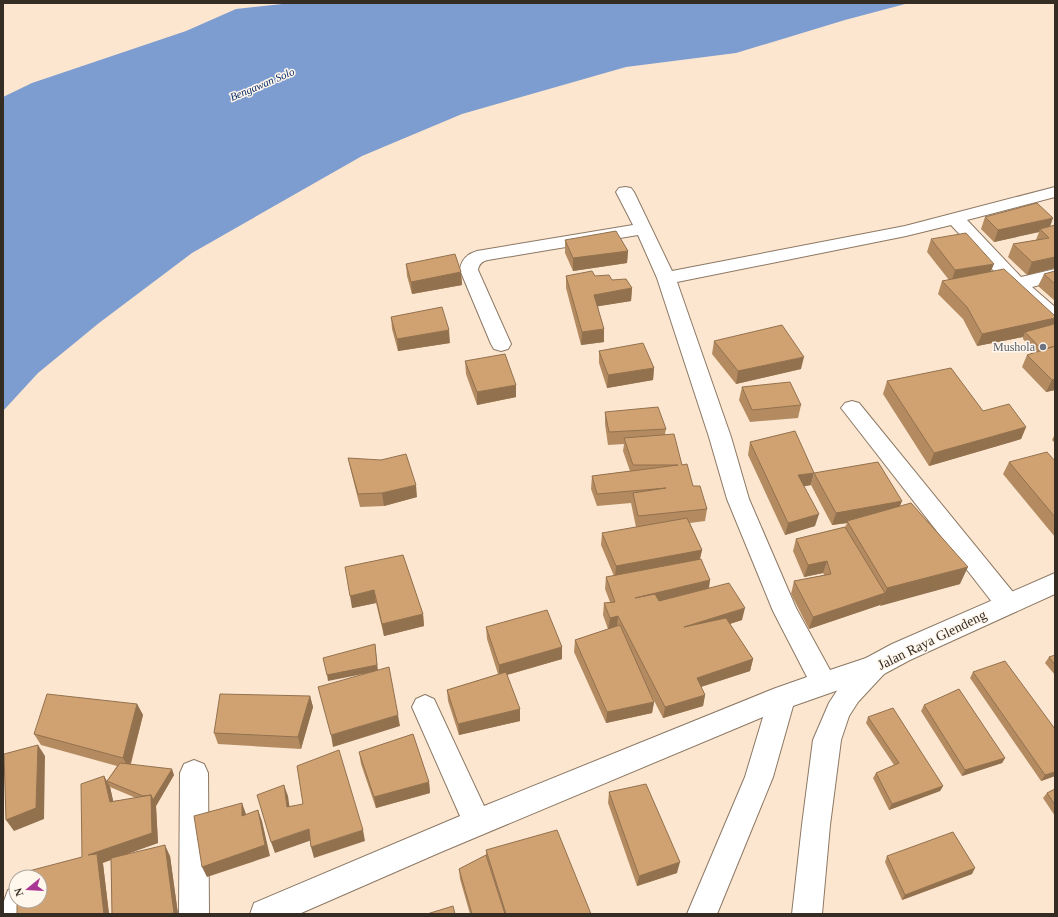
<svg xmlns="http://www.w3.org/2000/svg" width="1058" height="917" viewBox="0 0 1058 917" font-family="Georgia,serif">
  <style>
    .water { fill: #7d9dd1 }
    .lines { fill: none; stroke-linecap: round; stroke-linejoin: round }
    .minor-casing { stroke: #8c7864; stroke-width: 2 }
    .secondary-casing { stroke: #8c7864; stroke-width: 2 }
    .minor { fill: #fff; fill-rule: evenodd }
    .secondary { fill: #fff; fill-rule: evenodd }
    .wall { fill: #b48b61 }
    .shaded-wall { fill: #92714f }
    .building { fill: #d1a271; stroke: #92714f }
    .worship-dot { fill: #6b7280; stroke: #fff6ec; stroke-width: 1.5 }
    .labels { text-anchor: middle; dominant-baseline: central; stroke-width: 3; stroke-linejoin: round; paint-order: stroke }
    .far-water-label { font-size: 11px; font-style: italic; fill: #062d6a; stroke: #fff6ec }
    .worship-label { font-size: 12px; fill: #5b616d; stroke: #fff6ec; text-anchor: end }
    .near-street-label { font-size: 14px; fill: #352c24; stroke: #fff6ec }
  </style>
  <rect width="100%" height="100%" fill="#fce6cf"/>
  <!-- water -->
  <path class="water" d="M292,3H909L845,20L736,53L626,67L462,114L362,156L192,253L99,323L38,373L3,411V97L32,83L186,31L236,9Z"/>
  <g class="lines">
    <!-- minor casing -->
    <g class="minor-casing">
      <path id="minor" d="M625,187L631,188L634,192L672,271L905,226L1055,187V197L967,220L1021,277L1055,269V281L1032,287L1055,307V324L1048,322L1006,284L951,225L906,236L677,282L731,437L749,499L796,608L830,670L875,655L884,658L888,666L884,674L793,706L773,777L717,914H687L745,777L763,717L441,852L299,914H250L254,903L460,816L412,707L416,699L425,695L434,699L484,806L773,689L807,677L773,611L727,499L709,437L657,278L638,235L488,260C482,261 479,264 478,270L511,344L508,349L501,351L494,349L491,344L460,270C461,260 467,254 477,251L633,225L616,192L619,188Z
        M852,401L859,403L1017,597L1020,604L1017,611L1008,614L999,611L845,413L841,408L845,403Z
        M194,760L204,764L208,773L209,914H179L180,773L184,764Z
        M16,887V901H34V914H4V901L8,890Z"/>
    </g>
    <!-- secondary casing -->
    <g class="secondary-casing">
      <path id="secondary" d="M1055,573V594L910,660L884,674L858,702L849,716L841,740L830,825L822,914H792L802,825L813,740L829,703L840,686L866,658L892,644Z"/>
    </g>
    <!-- minor -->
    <use href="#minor" class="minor"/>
    <!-- secondary -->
    <use href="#secondary" class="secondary"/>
  </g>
  <!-- wall -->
  <path class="wall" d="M985,217L1050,227L1055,225V268L1027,275L1008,257L1013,244L1036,240L1039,232L994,242L981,229Z
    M931,239L991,271L1055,316V322L1054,324L1055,325V390L1046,392L1022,367L1027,355L1035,352L1023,339V337L977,346L963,319L938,294L942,281L949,280L927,252Z
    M565,240L628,251L627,263L573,271L565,253Z
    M406,264L461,272L462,285L412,294L407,276Z
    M1055,271V301L1038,286L1044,274Z
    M566,276H595L612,280L632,288L631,301L598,306L604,342L581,345L566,288Z
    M391,317L450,343L398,351L392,329Z
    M714,341L801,369L736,384L712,354Z
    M599,351L654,368L653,380L607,388L599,363Z
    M465,361L516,397L477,405L466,374Z
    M887,381L983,411L1026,427L1021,439L929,466L883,394Z
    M742,387L801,405L798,418L750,422L739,400Z
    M605,412L666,429L665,434L682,465L693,486L707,509L705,521L690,523L702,550L700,559L710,580L709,588L742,620L730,624L753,659L750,671L701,687L705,695L703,706L663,718L649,691L654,702L652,713L606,723L574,652L575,640L608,629L603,615L604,603L610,602L605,589L606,577L614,576L601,545L602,533L636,527L631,503L597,506L591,489L592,476L630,471L623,451L624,444L608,445L605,424Z
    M1055,434V443L1052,440Z
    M750,442L811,485L804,486L815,526L785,535L748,455Z
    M348,458L417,497L384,506L360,507L351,471Z
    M1055,461V537L1003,474L1009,462Z
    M814,473L900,506L960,584L880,605L809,629L791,594L794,581L824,575L823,573L804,577L793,551L796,539L845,527L847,523L832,525L811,485Z
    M403,555L423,614L424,626L384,636L376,603L352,608Z
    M486,627L562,647V659L507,675L520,721L459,735L448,701L447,690L498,674L487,639Z
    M1055,655V675L1045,663L1049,657Z
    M973,672L1055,729V776L1041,781L970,678Z
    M310,696L313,707L301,749L218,744L214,733Z
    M137,704L143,715L131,764L174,775L156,806L158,843L126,854L170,856L178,914H112L111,860L103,863V864L109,914H17L40,901L82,857L104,776L110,787L113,801L136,798L110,787L107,781L117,766L41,745L34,734Z
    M924,705L1005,758L1002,763L962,776L921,711Z
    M868,717L943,786L940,791L889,810L873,778L876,773L894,765L866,723Z
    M359,752L429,782L430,793L376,808L361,764Z
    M1055,789V816L1043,798L1047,793Z
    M609,792L677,873L637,886L608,803Z
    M486,850L591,914H470L460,879L459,869L486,855Z
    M887,856L972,874L902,900L885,862Z"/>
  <!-- shaded-wall -->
  <path class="shaded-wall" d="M1053,218L1049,230L1040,229L1039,232L994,242L998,230Z
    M628,251L627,263L573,271V258Z
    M1055,257V268L1027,275L1032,262Z
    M994,264L989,276L951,283L955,270Z
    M461,272L462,285L412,294L411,282Z
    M632,288L631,301L594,307V295Z
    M1055,318V322L1051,331L1025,332L1023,337L977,346L982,334Z
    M604,329V342L581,345L582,332Z
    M449,330L450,343L398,351L397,339Z
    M804,357L801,369L736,384L738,371Z
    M654,368L653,380L607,388L608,375Z
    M1055,379V390L1046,392L1052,380Z
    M516,385V397L477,405V392Z
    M1026,427L1021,439L929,466L934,453Z
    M814,473L811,485L795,488L798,475Z
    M416,485L417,497L384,506L382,493Z
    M902,501L897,514L847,521V523L832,525L836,513Z
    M819,514L815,526L785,535L788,523Z
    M702,550L699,562L615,578L616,566Z
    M827,561L823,573L804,577L808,565Z
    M968,567L960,584L880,606L887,588Z
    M710,580L708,592L633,610L635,598Z
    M374,590L376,603L352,608L350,596Z
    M885,593L880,605L809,629L813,617Z
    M745,608L742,620L681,639L684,627Z
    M423,614L424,626L384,636L382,624Z
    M618,616L617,628L608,630L610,618Z
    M375,644L378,671L328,681L327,675Z
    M562,647V659L499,677V665Z
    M753,659L750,671L694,689L697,678Z
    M705,695L703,706L663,718L665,707Z
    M310,696L313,707L301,749L298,737Z
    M654,702L652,713L606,723L607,712Z
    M137,704L143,715L129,769L123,758Z
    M520,709V721L459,735L458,724Z
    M398,715L400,726L333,747L331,735Z
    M38,745L45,756L44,819L14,831L6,820Z
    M1005,758L1002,763L962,776L965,770Z
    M172,769L174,775L156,806L158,843L102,863L103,864L109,914H104L88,855L151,795Z
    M1055,772V776L1041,781L1045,775Z
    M104,776L110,787L116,813L110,802Z
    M429,782L430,793L376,808L374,797Z
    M284,785L288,796L291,817L287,807Z
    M943,786L940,791L889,810L892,804Z
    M242,803L246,814L247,827L242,816Z
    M258,810L262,821L270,856L207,877L202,867Z
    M309,829L312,840L275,853L271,842Z
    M363,830L365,841L314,858L311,847Z
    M165,845L170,856L178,914H168Z
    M680,862L677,873L637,886L639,876Z
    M975,868L972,874L902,900L905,895Z"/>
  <!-- building -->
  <path class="building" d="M1037,203L1053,218L998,230L985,217Z
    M1055,225V257L1032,262L1013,244L1049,238L1040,229Z
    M616,231L628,251L573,258L565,240Z
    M966,233L994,264L955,270L931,239Z
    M455,254L461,272L411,282L406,264Z
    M1004,269L1055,316V318L982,334L967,307L942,281Z
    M592,271L595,276L609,275L612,280L626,279L632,288L594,295L604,329L582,332L566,276Z
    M1055,271V284L1044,274Z
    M442,307L449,330L397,339L391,317Z
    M1054,324L1055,325V346L1042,350L1025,332Z
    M782,325L804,357L738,371L714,341Z
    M643,343L654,368L608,375L599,351Z
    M1055,346V379L1052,380L1027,355Z
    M505,354L516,385L477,392L465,361Z
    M951,368L983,411L1009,404L1026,427L934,453L887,381Z
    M790,382L801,405L752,410L742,387Z
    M658,407L666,429L609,432L605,412Z
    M795,431L814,473L798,475L819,514L788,523L750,442Z
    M674,434L682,465L687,464L693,486H700L707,509L638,516L633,493L666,488L597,494L592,476L678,465H633L624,438Z
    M1047,452L1055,461V517L1009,462Z
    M406,454L416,485L382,493L358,494L348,458L381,460Z
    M878,462L902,501L836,513L814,473Z
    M911,503L968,567L887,588L847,521Z
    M687,518L702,550L616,566L602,533Z
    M845,527L885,593L813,617L794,581L831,574L827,561L808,565L796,539Z
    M403,555L423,614L382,624L374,590L350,596L345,567Z
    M701,559L710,580L635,598L655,594L659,601L729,583L745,608L684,627L726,618L753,659L697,678L705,695L665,707L618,616L610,618L604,603L615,602L606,577Z
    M547,610L562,647L499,665L486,627Z
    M620,625L654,702L607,712L575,640Z
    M375,644L377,665L327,675L323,658Z
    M1055,655V665L1049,657Z
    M1005,661L1055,729V772L1045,775L973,672Z
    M389,667L398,715L331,735L318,687Z
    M506,672L520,709L458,724L447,690Z
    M959,689L1005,758L965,770L924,705Z
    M47,694L137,704L123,758L34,734Z
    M220,694L310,696L298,737L214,733Z
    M893,708L943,786L892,804L876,773L899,763L868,717Z
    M413,734L429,782L374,797L359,752Z
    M38,745L36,808L6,820L4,754Z
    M339,750L363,830L311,847L309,829L271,842L257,795L284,785L287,807L303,804L297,766Z
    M120,763L172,769L153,800L151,795L143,796L107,781Z
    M104,776L110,802L151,795L152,833L88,855L97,854L104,914H17V903L25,901H40V877H26L25,872L82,857L81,784Z
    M646,784L680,862L639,876L609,792Z
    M1055,789V805L1047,793Z
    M242,803V816L258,810L265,845L202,867L194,816Z
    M557,830L591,914H506L486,850Z
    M953,832L975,868L905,895L887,856Z
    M165,845L174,913L168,914H112L111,858Z
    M486,855L505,914H472L459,869Z
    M453,906L455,914H427Z"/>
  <!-- markers -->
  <circle class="worship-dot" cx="1043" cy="347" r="4"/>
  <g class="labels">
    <!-- far-water labels -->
    <g class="far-water-label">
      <text transform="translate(262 84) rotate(-23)">Bengawan Solo</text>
    </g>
    <!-- worship labels -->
    <g class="worship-label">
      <text x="1035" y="347">Mushola</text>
    </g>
    <!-- near-street labels -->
    <g class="near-street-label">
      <text transform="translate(932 640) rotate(-26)">Jalan Raya Glendeng</text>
    </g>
  </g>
  <!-- border -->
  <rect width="1058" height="917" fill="none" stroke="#352c24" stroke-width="8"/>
  <!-- north arrow -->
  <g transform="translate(28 889) rotate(252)"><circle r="19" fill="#fff6ec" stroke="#aea59c"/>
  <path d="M0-3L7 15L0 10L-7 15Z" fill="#a83793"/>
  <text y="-6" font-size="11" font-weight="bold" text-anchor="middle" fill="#352c24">N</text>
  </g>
</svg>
